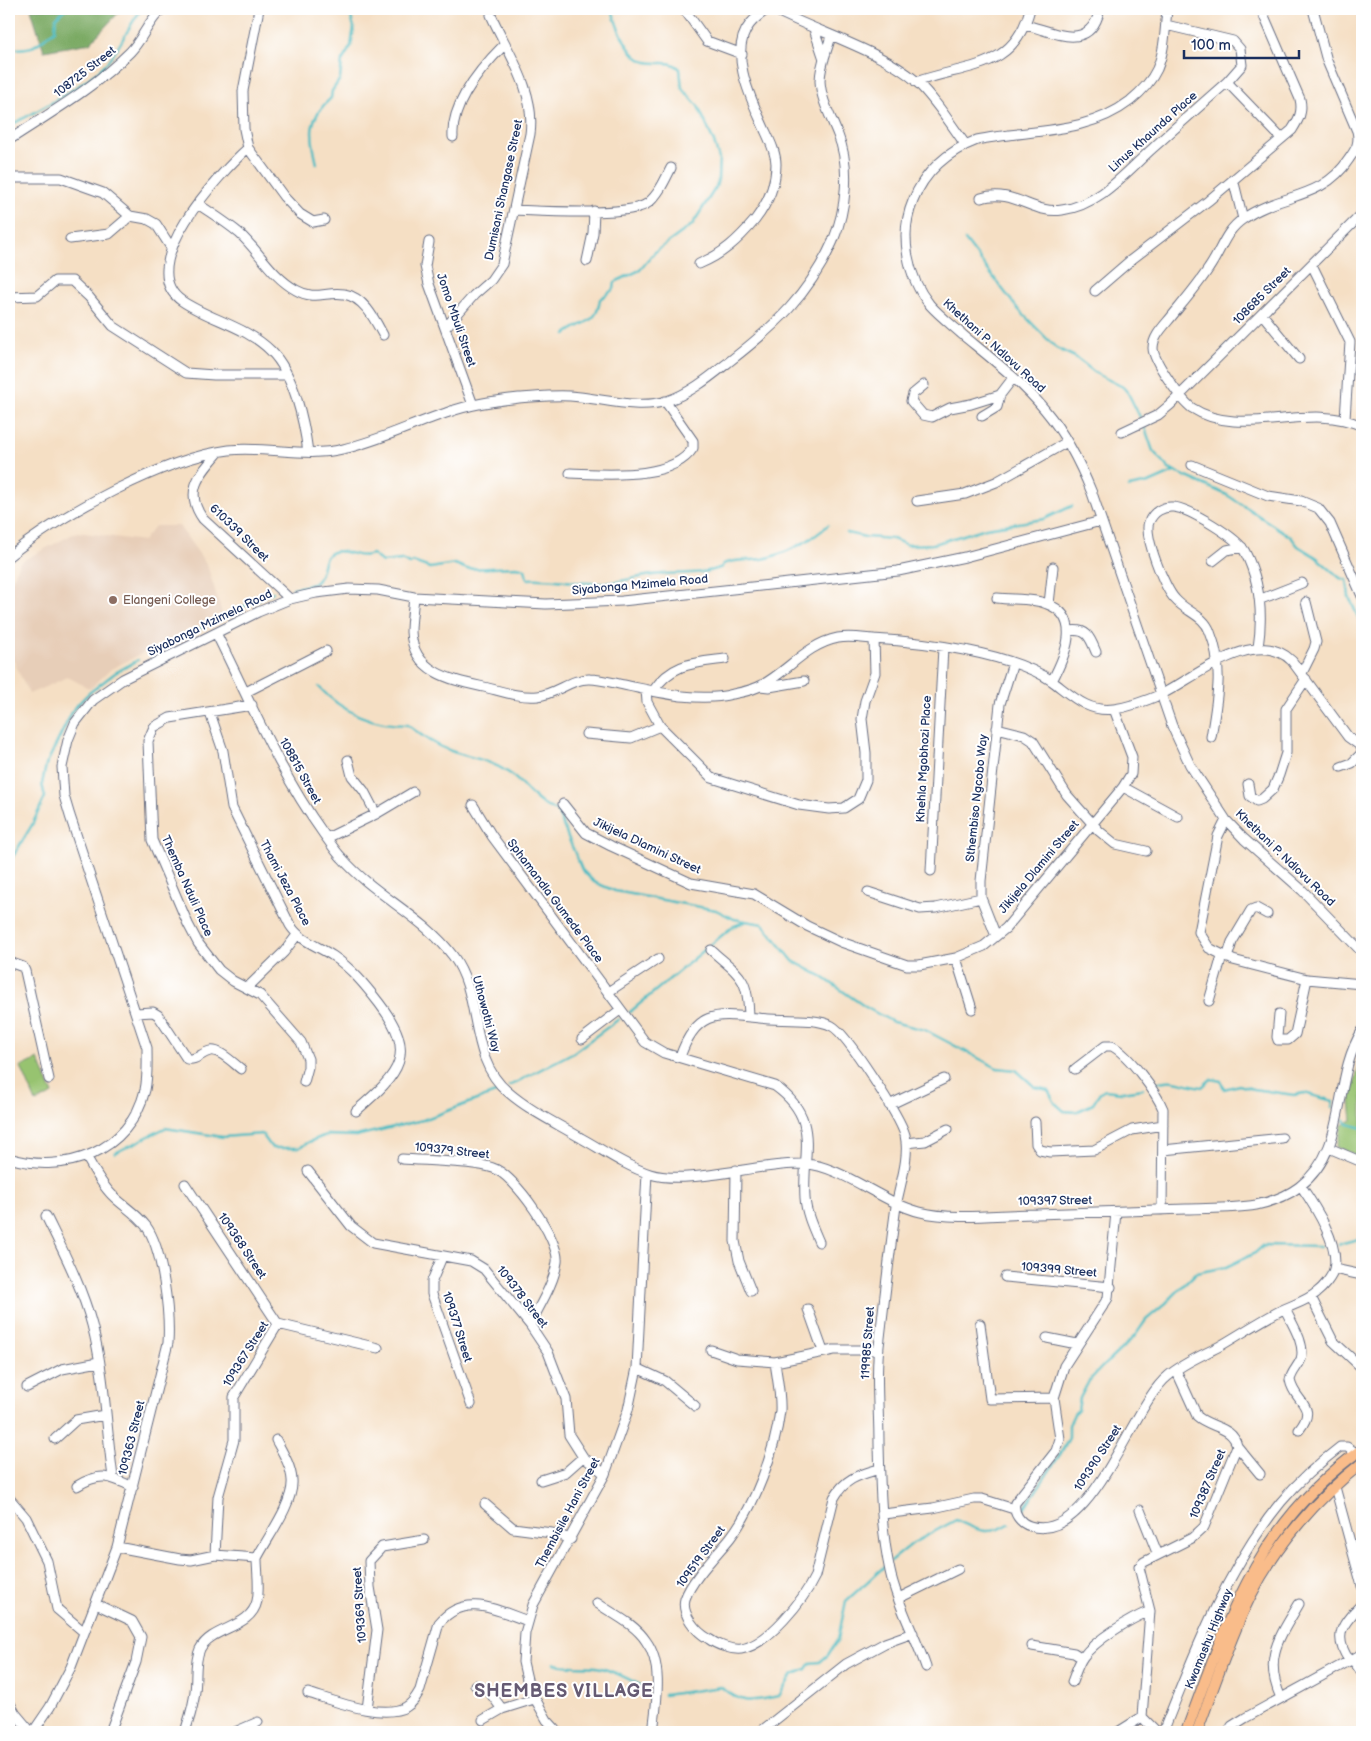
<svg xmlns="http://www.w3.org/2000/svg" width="1371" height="1741" viewBox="0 0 1371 1741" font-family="'Balsamiq Sans',sans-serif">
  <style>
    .built { fill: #e7ceb8 }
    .green { fill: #97c370; stroke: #597967 }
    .forest { fill: #79a962; stroke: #4a6c60 }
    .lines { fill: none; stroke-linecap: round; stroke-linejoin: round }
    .stream { stroke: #4dbcc3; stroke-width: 2.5 }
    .minor-casing { stroke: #676d82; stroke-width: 11 }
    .major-casing { stroke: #676d82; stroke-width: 12 }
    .minor { stroke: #fff; stroke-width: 9 }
    .major { stroke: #f9bc8a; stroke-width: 10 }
    .education-dot { fill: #8d6e63; stroke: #fff; stroke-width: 2 }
    .labels { text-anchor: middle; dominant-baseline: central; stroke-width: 4; stroke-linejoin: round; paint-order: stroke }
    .street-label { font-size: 12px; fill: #1b2f5e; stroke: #fff }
    .education-label { font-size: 12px; fill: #785e54; stroke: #fff; text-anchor: start }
    .district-label { font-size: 18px; font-weight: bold; letter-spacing: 1px; fill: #665b73; stroke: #fff }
  </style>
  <rect width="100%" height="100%" fill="#fff"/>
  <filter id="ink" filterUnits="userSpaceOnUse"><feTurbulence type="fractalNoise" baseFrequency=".02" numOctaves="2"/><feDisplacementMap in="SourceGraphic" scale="10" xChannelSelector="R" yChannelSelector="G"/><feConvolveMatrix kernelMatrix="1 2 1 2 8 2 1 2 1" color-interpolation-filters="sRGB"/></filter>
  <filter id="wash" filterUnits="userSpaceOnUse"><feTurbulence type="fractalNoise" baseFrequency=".0096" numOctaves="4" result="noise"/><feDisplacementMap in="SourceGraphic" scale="20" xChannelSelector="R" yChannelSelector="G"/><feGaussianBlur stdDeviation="1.12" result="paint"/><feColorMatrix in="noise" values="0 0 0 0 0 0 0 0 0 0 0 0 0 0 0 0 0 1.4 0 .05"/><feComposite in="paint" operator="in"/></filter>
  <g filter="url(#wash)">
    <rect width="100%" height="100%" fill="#f5dfc4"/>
    <!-- built -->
    <path class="built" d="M155,526H179L207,565L222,613L111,669L90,689L68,677L29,694L9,651V587L20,562L77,532L143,541Z"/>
    <!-- green -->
    <path class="green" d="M1362,1054V1157L1336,1147L1342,1125L1352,1120L1350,1101Z
      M38,1059L53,1094L36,1102L21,1067Z"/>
    <!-- forest -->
    <path class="forest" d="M31,9H122L90,43L44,51Z"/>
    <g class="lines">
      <!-- stream -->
      <path class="stream" d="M9,49C39,49 33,46 55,30L56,18L65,9
        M9,126C37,111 89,84 109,60C122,45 129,24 142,9
        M317,164C310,135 307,119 331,98L332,91L340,79L342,61L351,46L354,27L350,14L355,9
        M965,240L1017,308L1056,348L1075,357L1097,374L1123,387L1128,393L1140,417
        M566,334C584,320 597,325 600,299L614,289L615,282L640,270L655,252L692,225L716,187L718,179L719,159L714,142L698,106L682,88L680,69C670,59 659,65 647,62C629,59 616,25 612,9
        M1145,428L1153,451L1169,469L1227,495L1291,537L1298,546L1316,557L1340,578L1347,580L1349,597L1362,626
        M1129,487L1149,483L1174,472
        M847,533L865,537L893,539L907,545L934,544L986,528L1044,519L1072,506
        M293,588C300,587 311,586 316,582C325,574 320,556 333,552C346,548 358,560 372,554L382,562L401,560L410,564L413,562L430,568L455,564L467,569L517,567L525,569L527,579C553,577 578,585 604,583C620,582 637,577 653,575C675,572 702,576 722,567L723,564C736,559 748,561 762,559C781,556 815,539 828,525
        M149,654L273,592
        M319,687C343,713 372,725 408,725C422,736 434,745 451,751C473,759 489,759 509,773C527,787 535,804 557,811L582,870L594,882L615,891L716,910L734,919L763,924L793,961L821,976L867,1008L893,1022L925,1030L997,1068L1016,1070L1035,1087L1048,1090L1055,1103L1064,1111L1076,1112L1093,1104L1100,1093L1105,1090L1121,1092L1143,1089
        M9,863L32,825L45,797L42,784L46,765L74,708L89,693L115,673L138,660
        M630,1012L732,927L746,921
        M1154,1084C1171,1076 1185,1085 1202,1087L1211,1079L1221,1081L1224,1089L1239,1085L1253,1089L1294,1095L1304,1093L1333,1101L1332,1107
        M509,1086L574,1052L619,1019
        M1344,1120L1348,1124L1362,1128
        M115,1153L165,1128L223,1137L262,1134L272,1148H299L309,1142L326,1135L356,1136L423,1120L498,1092
        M1339,1244L1362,1238
        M1022,1512L1061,1453L1069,1438V1425L1074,1414L1078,1410L1080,1398L1089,1381L1102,1367L1135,1336L1146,1320L1165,1304L1196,1273L1226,1267L1255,1253L1264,1245L1321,1246
        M891,1561L913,1543L956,1520C978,1530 987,1537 1009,1524
        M554,1663C564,1668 588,1665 601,1668C617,1672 632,1681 646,1688
        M664,1695L721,1687C744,1706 752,1701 779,1696L792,1675L806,1669L810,1663L820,1662L828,1655L838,1639L846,1601L887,1564"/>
    </g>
  </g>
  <g filter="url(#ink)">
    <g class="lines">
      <!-- minor casing -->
      <g class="minor-casing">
        <path id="minor" d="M259,9L243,91L244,129L248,148L284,197L300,214L313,222L324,220
          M684,9L707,41L742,54
          M773,9C814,31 882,51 916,81C935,99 950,123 965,144
          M1167,9C1165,29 1165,50 1157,69C1151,82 1141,92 1130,101C1086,135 1029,129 977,140C948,151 924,172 913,201C899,234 907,277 930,305C940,316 953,326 964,336C992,359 1022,382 1045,410C1066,435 1080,463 1092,493L1172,726L1190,765L1226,820L1244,839L1302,890L1362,952
          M1313,9L1327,61L1357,131C1360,143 1356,149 1349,159C1322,201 1279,193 1243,219C1225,231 1221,251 1209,268C1198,285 1185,300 1172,316C1165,325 1153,336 1153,348C1153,361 1182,401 1192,408C1241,440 1308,401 1362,426
          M1026,25C1057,33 1090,52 1100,9
          M814,29L824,59
          M916,82C966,64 1014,71 1030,9
          M1227,82L1281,138
          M453,137C451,103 481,68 504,45
          M9,140C50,113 94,88 130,52C143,39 148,21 162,9
          M248,148C220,173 132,267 182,301C210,320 246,326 271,351C294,374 304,421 308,452
          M9,178H61L103,193L130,216L147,219L156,224L172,249
          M1233,179L1243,219
          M981,198C1014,188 1033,215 1062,210C1100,205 1126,172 1153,148C1177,126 1202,104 1227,82L1242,65L1240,49L1233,41L1166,25
          M198,204C211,213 226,222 239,233C259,251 271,276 296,290C315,301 326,291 344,294C364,297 375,320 383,335
          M514,210C541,211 630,217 648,203C659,194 665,180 671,168
          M70,239L109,234L130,216
          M429,242L425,266L429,284L473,405
          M587,261L593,233L594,211
          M699,264C723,254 738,240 755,220C768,203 776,186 776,164C776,152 769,139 764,128C752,101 727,52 750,24C755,18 762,13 768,9
          M1312,265L1350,342L1345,419
          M1095,291L1131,260L1208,201L1292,130C1299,119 1303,112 1300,99L1261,9
          M9,297L37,296L55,281H72L89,297L113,326L186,373L214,375H286
          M1262,314L1299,359
          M446,327L474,295L491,280L502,264L530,134C536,91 508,53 491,15
          M924,385L913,394L911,401L923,415L932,417L950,408L971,404L1000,395L1013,378
          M982,416L997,407L1000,395
          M1122,432L1158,415L1170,405L1362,214
          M219,452C200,474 183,491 203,519L290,599
          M1192,465L1268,496L1301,501L1318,508L1330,523L1362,596
          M570,473C604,474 672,481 693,448V441L665,401
          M917,501L965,494L996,482L1067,442
          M9,556C60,515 164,458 229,450C267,446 306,458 343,449C379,441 412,424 446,413C470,404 494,401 519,398C536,397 553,395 570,396C601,398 637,410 667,401C691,393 711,376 730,361C775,326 809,295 833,241C846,210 851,167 838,135C831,117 821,100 820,81C820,65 827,51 831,36
          M1213,561L1227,550L1242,547
          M414,597C413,608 411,621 411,632C413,673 452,680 484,687C501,691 520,698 538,696C556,694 572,678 590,679C601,679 613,683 624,685C658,692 698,703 733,694C743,692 754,690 762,685C788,671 807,644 838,638C849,636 862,638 873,639C924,642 1009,652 1052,681C1071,695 1088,713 1114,709C1129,707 1148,700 1162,694C1196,677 1257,625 1292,661L1348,737L1362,747
          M997,598C1013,600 1033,598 1047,604C1084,617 1064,658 1052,681
          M1261,599L1302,583
          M1049,604L1053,567
          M1069,631C1087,628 1090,637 1096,652
          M216,633C250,701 279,772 323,833C329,841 335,851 342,858C375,896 423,916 453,956C483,996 467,1058 508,1092C530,1111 556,1123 581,1138C603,1150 625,1166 650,1174C688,1186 761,1162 805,1164C840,1165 883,1203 920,1212C956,1221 999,1214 1037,1214C1086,1212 1136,1211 1186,1209C1209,1208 1233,1209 1256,1205C1270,1202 1287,1196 1299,1187C1350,1148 1331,1081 1362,1031
          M1302,673L1314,649L1316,642L1306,602
          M760,686L769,687L804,681
          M646,690L647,702L660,726L712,778L799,805L829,809L844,808L858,799L866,780V753L862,719L865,701L875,673L874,639
          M653,691C672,663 693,663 725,659
          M246,692L326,651
          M252,705L170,718L154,727L148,741L152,840L188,924L198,943L219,970L233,981L260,995L301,1042L308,1059V1067L304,1082
          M210,713L223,751L232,808L290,925C300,941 318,946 333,956C352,969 365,985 379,1003C418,1054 400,1073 356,1111
          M997,728L1024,735L1033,741L1067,795L1099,831L1115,844L1146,851
          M586,734L631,738L660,726
          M1211,737C1217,701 1224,666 1210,632C1204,615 1186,612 1175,599C1165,589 1143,535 1149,522C1153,512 1163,506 1173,507C1189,508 1238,538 1245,552C1261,583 1263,615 1258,648
          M348,760L352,776L364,791L376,814
          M1341,767L1352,763L1362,753
          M1248,784L1250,796L1257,801L1262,799L1273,789L1279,775L1286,753V709L1306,679
          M1123,787L1178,817
          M563,804L586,833L611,846L691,883L754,894L807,926L841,942L907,965H919L956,958L984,946L1006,928L1123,787L1131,774L1132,757L1114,709
          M473,805L492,836L645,1042L664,1053L775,1086C821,1119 802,1150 805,1198C806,1213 813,1228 819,1242
          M1226,820L1218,836L1199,932L1209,948L1233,960L1307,979L1362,984
          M327,838L376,814L413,792
          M931,871L943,648
          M868,892L920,909L936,908L981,898
          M996,936L981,898V881L1000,704L1013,663
          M711,950C740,976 748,976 749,1017
          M956,958L972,1009
          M1227,958L1232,942L1251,910L1256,908L1267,914
          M9,962L23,967L25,971L49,1079
          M247,988L284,952L297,935
          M608,992L658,959
          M1209,1001L1222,956
          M136,1013L153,1012L158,1015L187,1059C196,1061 201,1053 210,1051C220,1049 233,1063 241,1069
          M1279,1014L1277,1037L1278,1040H1288L1295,1034L1307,979
          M582,1039L620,1010
          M680,1057C698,1005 721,1015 769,1019C785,1020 818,1018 832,1026C847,1034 900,1117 905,1135C910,1157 900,1184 896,1206C890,1250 885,1294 880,1338C875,1373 879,1408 879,1444C880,1486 881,1530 890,1571C897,1604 915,1635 926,1667
          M1075,1069L1105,1046H1112C1129,1055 1156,1092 1163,1109L1162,1210
          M889,1105L944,1079
          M1035,1122L1036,1144L1040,1150L1050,1152L1094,1150L1132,1130L1163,1125
          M906,1143L925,1141L948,1129
          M1329,1148L1362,1162
          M1163,1150L1282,1138
          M9,1158C65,1175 130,1152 145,1090C148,1076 147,1062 147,1048L70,816L64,796L62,767L68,740L75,723L93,700L123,679L258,612L290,599L316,593L349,589L378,590L414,597L546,604L622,601L898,571L965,557L1101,521
          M402,1159C426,1161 471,1161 493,1168C514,1174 560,1240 557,1262C554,1284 539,1306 530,1325
          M736,1170L735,1241L739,1261L751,1291
          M308,1171L351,1226L373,1243L471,1261L484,1269L530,1325L548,1352L566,1399L569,1435L583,1457L605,1474
          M185,1184L278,1324
          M1116,1212L1108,1298L1064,1366L1054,1398L1060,1439L1056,1451L1015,1503C1013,1513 1020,1523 1030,1526C1092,1545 1131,1405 1168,1376C1183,1363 1203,1355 1220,1346C1239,1335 1257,1323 1276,1313C1289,1306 1305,1302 1316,1293C1323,1288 1332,1277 1334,1269C1340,1244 1314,1205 1301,1186
          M46,1216C63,1251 82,1287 92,1325C105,1374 106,1427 113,1477
          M442,1257L432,1281V1294L471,1404
          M1334,1269L1362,1275
          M1005,1277L1111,1287
          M1311,1297L1333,1341L1362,1368
          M808,1309L823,1351
          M1285,1309C1291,1322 1306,1344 1301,1359C1298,1367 1292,1371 1290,1380C1294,1403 1319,1405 1299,1430
          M278,1324L378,1348
          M980,1324L990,1399L1054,1398
          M1047,1338L1077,1344
          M711,1350L737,1359L775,1362L834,1350H878
          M775,1362C777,1378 781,1395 780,1411C775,1451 755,1506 730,1538C718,1553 691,1580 685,1599C681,1614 696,1632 709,1639C717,1645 731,1650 741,1649C768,1645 804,1599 815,1576L834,1498C845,1478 859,1475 879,1469
          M637,1368L665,1381L695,1406
          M27,1387L62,1369L99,1362
          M55,1439L76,1420L105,1415
          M1237,1446L1260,1474
          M541,1480L566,1472L583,1457
          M77,1486C100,1472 110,1476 133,1487
          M1335,1487L1362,1586
          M9,1498L26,1518L47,1561L57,1609L84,1632
          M485,1504L513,1528L552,1533L571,1539
          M1140,1510L1158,1555
          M883,1514L933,1508L974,1499H982L1014,1509
          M117,1547L180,1559L191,1560L215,1555L257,1558C267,1538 294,1503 292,1480C291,1466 283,1453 276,1440
          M215,1555L218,1497L234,1440V1397L278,1324
          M899,1598L958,1569
          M597,1603C613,1614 635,1624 646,1641C664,1665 656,1705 653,1732
          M96,1604L132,1621L141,1637L136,1662L110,1732
          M1032,1646L1074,1653L1082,1658
          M1352,1659L1362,1673
          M1349,1660C1332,1635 1343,1623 1362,1604
          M1072,1682C1075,1674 1078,1664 1083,1657C1095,1640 1130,1619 1150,1611
          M475,1685L488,1690L502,1709
          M308,1693C332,1700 382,1720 406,1707C413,1703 416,1697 420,1690L439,1623C465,1592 496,1610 528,1621
          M1281,1698C1263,1658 1279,1638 1299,1604
          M9,1702L15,1713L31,1732
          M367,1709L377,1630L370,1587L369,1561L382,1547L424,1540
          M1142,1717L1150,1611L1139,1567L1144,1562L1192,1538L1204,1527L1237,1446C1233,1426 1210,1428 1197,1416L1176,1370
          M1142,1717L1157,1732
          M483,1720L502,1709L534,1699
          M33,1732L50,1707L71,1667L117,1547L168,1343C170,1314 163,1249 146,1226C136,1213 123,1206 112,1195C101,1184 94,1170 86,1156
          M185,1732C189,1719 194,1705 195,1691C197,1678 194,1662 200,1649C212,1626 251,1629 257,1601C260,1587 257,1572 257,1558
          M235,1732L258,1722
          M558,1732L547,1720L529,1688L523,1662L525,1633L533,1605L605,1474L628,1410L637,1368L647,1173
          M760,1732L846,1664L885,1643L913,1633
          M1118,1732L1142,1717
          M1163,1732C1194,1653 1227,1568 1281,1502C1298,1482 1319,1463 1340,1447H1347L1356,1453
          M1228,1732L1232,1726L1245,1718L1362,1654"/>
      </g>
      <!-- major casing -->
      <g class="major-casing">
        <path id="major" d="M1186,1732C1228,1618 1258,1523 1362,1449
          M1197,1732C1214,1687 1229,1640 1250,1597C1276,1545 1317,1498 1362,1463"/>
      </g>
      <!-- minor -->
      <use href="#minor" class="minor"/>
      <!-- major -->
      <use href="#major" class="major"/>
    </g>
  </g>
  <!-- markers -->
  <circle class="education-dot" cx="113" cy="600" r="5"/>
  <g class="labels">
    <!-- street labels -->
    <g class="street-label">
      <text transform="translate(85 72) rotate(-38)">108725 Street</text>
      <text transform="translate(1153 132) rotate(-42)">Linus Khaunda Place</text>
      <text transform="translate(504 190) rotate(-78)">Dumisani Shangase Street</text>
      <text transform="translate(1262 296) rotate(-45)">108685 Street</text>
      <text transform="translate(456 320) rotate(71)">Jomo Mbuli Street</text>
      <text transform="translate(994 346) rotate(42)">Khethani P. Ndlovu Road</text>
      <text transform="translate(239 533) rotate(44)">610339 Street</text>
      <text transform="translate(640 585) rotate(-5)">Siyabonga Mzimela Road</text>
      <text transform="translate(210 623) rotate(-26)">Siyabonga Mzimela Road</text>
      <text transform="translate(924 759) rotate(-87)">Khehla Mgobhozi Place</text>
      <text transform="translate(300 771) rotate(61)">108815 Street</text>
      <text transform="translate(977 798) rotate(-84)">Sthembiso Ngcobo Way</text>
      <text transform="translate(647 846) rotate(25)">Jikijela Dlamini Street</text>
      <text transform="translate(1285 858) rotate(44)">Khethani P. Ndlovu Road</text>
      <text transform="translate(1039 867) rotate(-50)">Jikijela Dlamini Street</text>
      <text transform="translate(285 883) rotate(62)">Thami Jeza Place</text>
      <text transform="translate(187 886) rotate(66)">Themba Nduli Place</text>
      <text transform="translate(555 901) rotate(53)">Sphamandla Gumede Place</text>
      <text transform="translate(486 1014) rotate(75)">Uthowothi Way</text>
      <text transform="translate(452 1151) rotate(6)">109379 Street</text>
      <text transform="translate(1055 1201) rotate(-1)">109397 Street</text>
      <text transform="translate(242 1246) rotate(56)">109368 Street</text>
      <text transform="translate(1059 1270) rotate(5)">109399 Street</text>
      <text transform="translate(522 1297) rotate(52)">109378 Street</text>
      <text transform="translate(457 1327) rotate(72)">109377 Street</text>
      <text transform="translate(868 1343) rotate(-86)">119985 Street</text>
      <text transform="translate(246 1354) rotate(-58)">109367 Street</text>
      <text transform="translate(132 1438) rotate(-76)">109363 Street</text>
      <text transform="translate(1098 1458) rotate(-57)">109390 Street</text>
      <text transform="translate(1208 1484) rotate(-67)">109387 Street</text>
      <text transform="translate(568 1513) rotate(-62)">Thembisile Hani Street</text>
      <text transform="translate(701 1557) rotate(-54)">109519 Street</text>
      <text transform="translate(360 1605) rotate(-94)">109369 Street</text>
      <text transform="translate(1209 1639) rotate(-68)">Kwamashu Highway</text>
    </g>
    <!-- education labels -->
    <g class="education-label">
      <text x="123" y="600">Elangeni College</text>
    </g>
    <!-- district labels -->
    <g class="district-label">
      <text x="564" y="1691">SHEMBES VILLAGE</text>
    </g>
  </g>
  <!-- margin -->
  <rect width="1371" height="1741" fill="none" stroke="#fff" stroke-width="30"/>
  <!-- scale -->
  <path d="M1184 50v8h115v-8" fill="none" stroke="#1b2f5e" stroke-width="2.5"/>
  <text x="1191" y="50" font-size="15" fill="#1b2f5e" stroke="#ffffff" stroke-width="4" paint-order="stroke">100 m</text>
</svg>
